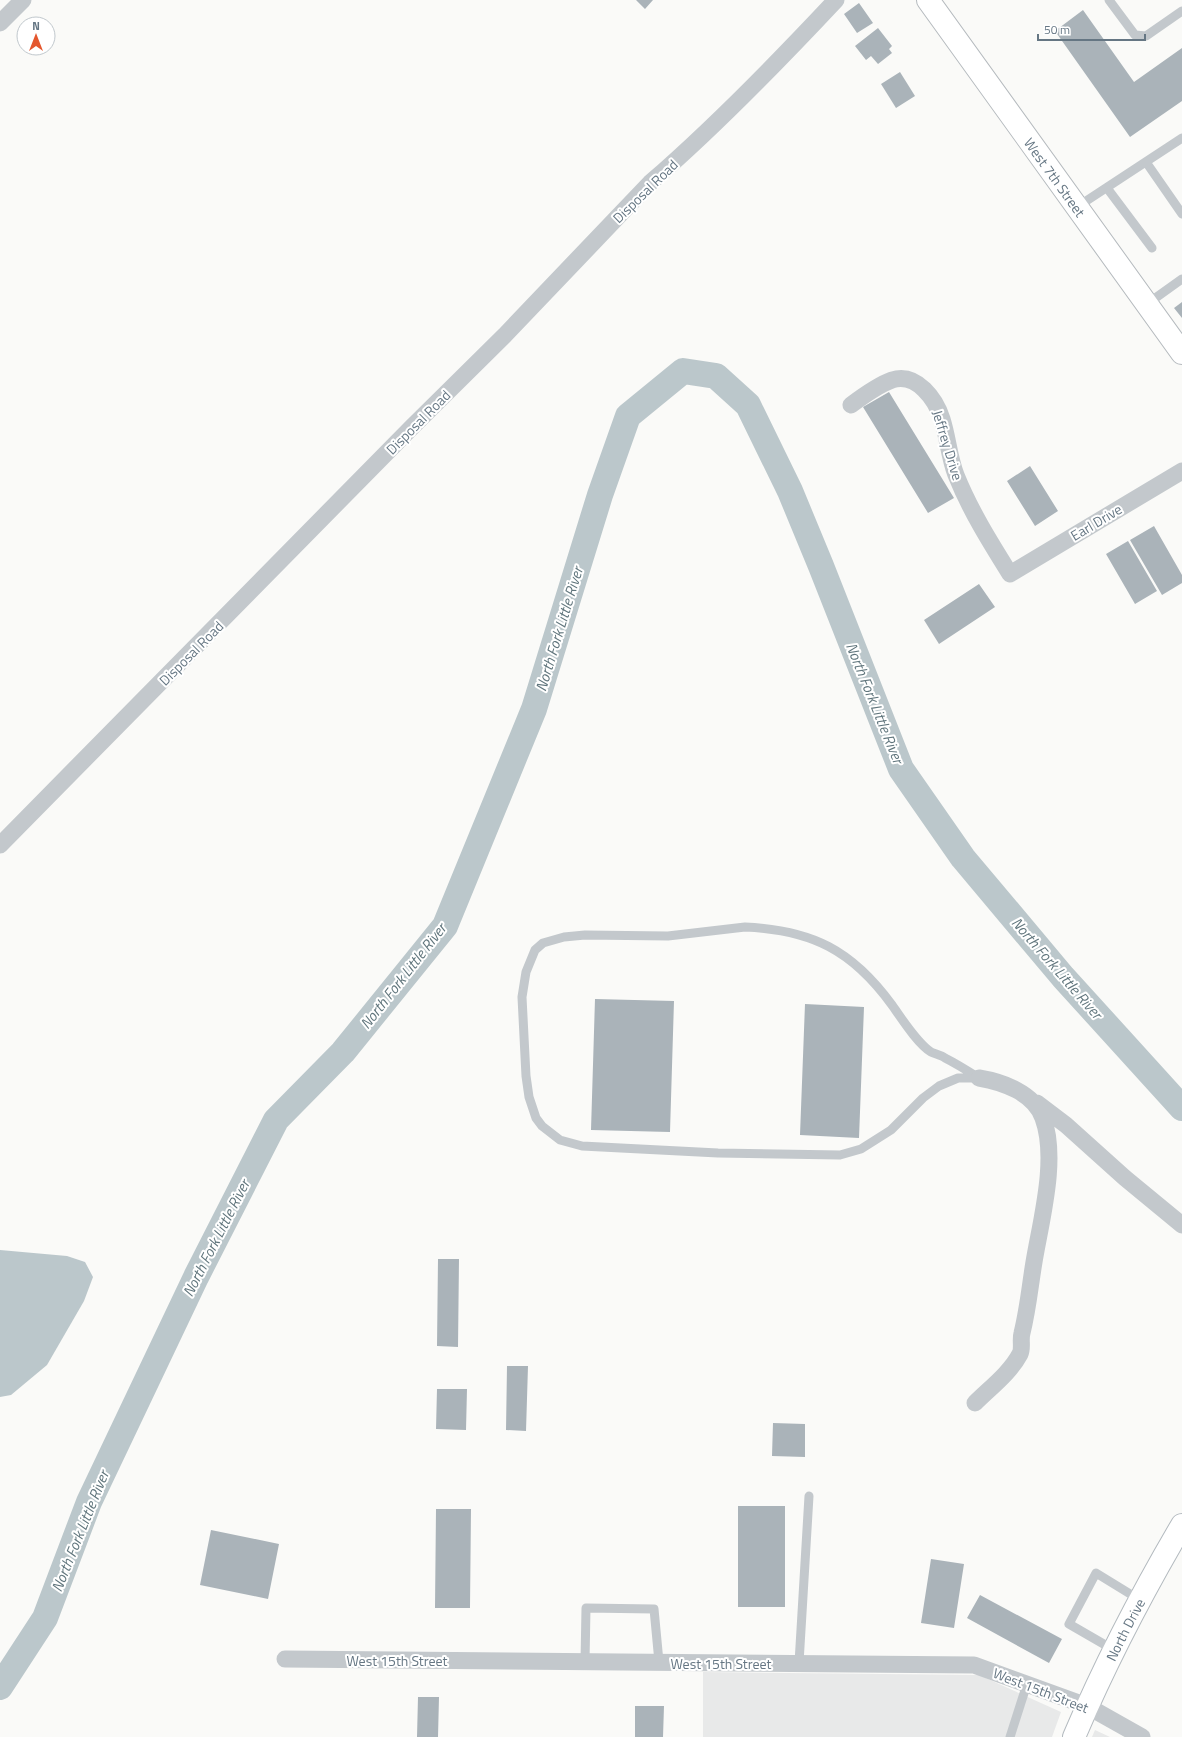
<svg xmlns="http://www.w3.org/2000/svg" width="1182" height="1737" viewBox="0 0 1182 1737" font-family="'Titillium Web',sans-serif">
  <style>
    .built { fill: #e8e9e9 }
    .water { fill: #bbc7cb }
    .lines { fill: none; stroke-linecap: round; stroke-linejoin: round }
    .river { stroke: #bbc7cb; stroke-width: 26 }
    .building { fill: #aab3b9 }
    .secondary-casing { stroke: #b3babf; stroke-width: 24 }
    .primary-casing { stroke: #b5babe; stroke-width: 24 }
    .lane { stroke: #c3c8cc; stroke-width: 9 }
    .street { stroke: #c3c8cc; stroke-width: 17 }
    .secondary { stroke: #fff; stroke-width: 22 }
    .primary { stroke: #fff; stroke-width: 22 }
    .labels { text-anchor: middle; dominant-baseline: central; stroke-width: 4; stroke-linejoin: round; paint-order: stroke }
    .street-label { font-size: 14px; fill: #657683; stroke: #fff }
    .water-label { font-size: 15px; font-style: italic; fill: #60757c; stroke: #fff }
  </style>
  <rect width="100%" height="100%" fill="#fafaf8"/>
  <!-- built -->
  <path class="built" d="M703,1672L979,1675L1061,1712L1052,1737H703Z
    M1095,1730L1110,1737H1092Z"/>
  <!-- water -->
  <path class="water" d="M0,1250L67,1256L85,1262L93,1277L84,1301L47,1365L11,1395L0,1397Z"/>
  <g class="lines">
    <!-- river -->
    <path class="river" d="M0,1687L45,1618L89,1502L196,1277L276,1120L343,1052L445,926L534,709L600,495L628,416L683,371L716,376L748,405L790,491L821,566L901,769L963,858L1063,977L1182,1108"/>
  </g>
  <!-- building -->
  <path class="building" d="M636,0H653L645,9Z
    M859,3L873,23L857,33L844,14Z
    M1083,10L1134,82L1182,48V101L1130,137L1055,31Z
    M878,28L892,46L889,49L892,53L878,64L871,56L866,60L855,46Z
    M900,72L915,96L896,108L881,84Z
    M1182,302V318L1174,308Z
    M889,392L954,498L928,513L863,407Z
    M1030,466L1058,511L1035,526L1007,481Z
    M1154,526L1182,575V583L1162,595L1130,540Z
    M1128,541L1157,591L1135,604L1106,554Z
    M979,584L995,607L939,644L924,620Z
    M595,999L674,1001L670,1132L591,1130Z
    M805,1004L864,1007L859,1138L800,1135Z
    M438,1259H459L458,1347L437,1346Z
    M507,1366H528L526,1431L506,1430Z
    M437,1389H467L466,1430L436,1429Z
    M773,1423L805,1424V1457L772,1456Z
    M738,1506H785V1607H738Z
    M436,1509H471L470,1608H435Z
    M211,1530L279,1544L268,1599L200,1585Z
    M931,1559L964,1564L954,1628L921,1623Z
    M980,1595L1062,1639L1049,1663L967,1618Z
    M418,1697H439L438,1737H417Z
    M635,1706H664L663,1737H635Z"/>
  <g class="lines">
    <!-- secondary casing -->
    <g class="secondary-casing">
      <g id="secondary">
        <path id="s1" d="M1074,1737C1105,1664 1142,1593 1182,1525"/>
      </g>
    </g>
    <!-- primary casing -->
    <g class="primary-casing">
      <g id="primary">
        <path id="s2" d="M928,0L1182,353"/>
      </g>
    </g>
    <!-- lane -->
    <path class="lane" d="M1109,0L1135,35L1146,36L1182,11
      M1146,162L1182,214
      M1107,188L1152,248
      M1077,207L1182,138
      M1147,304L1182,279
      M745,927C812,930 852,950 892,1005C902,1019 917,1043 931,1052C935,1054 941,1055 945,1058C957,1064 968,1071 979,1078H958L939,1086L923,1098L891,1130L861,1149L840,1155L718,1153L582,1146L560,1140L542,1126L536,1118L529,1097L526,1076L522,997L526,972L535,950L543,943L564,937L585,935L668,936Z
      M1114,1650L1069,1624L1096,1573L1140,1600
      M585,1662L586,1608L654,1609L659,1662
      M799,1663L809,1496
      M1010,1737L1027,1684"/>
    <!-- street -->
    <path class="street" d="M0,23L23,0
      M851,405C863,396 878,385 892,380C917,372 936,400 942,419C948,438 949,457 956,475C970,510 990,542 1010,574L1182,471
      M0,845L412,427L505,335L650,183C716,126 777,63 836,0
      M1037,1103L1066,1125L1125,1178L1182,1225
      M975,1403C990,1388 1010,1373 1020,1354C1023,1348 1020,1340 1022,1333C1028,1309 1030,1286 1034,1262C1041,1220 1058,1159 1043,1118C1034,1093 1003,1082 979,1078
      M285,1659L974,1665L1087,1706L1142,1737"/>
    <!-- secondary -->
    <use href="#secondary" class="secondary"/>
    <!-- primary -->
    <use href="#primary" class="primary"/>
  </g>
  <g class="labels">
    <!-- street labels -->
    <g class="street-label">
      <text stroke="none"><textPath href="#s2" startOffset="218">West 7th Street</textPath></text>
      <text transform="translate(645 191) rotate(-44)">Disposal Road</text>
      <text transform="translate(418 422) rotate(-45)">Disposal Road</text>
      <text transform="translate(948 445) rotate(73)">Jeffrey Drive</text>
      <text transform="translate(1096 522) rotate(-31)">Earl Drive</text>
      <text transform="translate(191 653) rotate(-45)">Disposal Road</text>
      <text stroke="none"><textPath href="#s1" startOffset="119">North Drive</textPath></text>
      <text x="397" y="1660">West 15th Street</text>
      <text x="721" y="1663">West 15th Street</text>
      <text transform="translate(1041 1690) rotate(21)">West 15th Street</text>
    </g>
    <!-- water labels -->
    <g class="water-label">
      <text transform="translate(559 629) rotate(-73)">North Fork Little River</text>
      <text transform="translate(875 703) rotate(68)">North Fork Little River</text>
      <text transform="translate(1057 968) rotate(49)">North Fork Little River</text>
      <text transform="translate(403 976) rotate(-52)">North Fork Little River</text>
      <text transform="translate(216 1238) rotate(-63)">North Fork Little River</text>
      <text transform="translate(80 1531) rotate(-68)">North Fork Little River</text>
    </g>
  </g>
  <!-- north arrow -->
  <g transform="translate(36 36)"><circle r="19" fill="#ffffff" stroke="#c1c8cd"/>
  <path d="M0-3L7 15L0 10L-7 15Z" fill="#e4572e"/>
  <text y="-6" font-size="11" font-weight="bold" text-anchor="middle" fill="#657683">N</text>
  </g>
  <!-- scale -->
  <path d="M1038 34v6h107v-6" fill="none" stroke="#657683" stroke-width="2"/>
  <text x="1044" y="34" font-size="12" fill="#657683" stroke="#ffffff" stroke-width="3" paint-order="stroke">50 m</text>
</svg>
